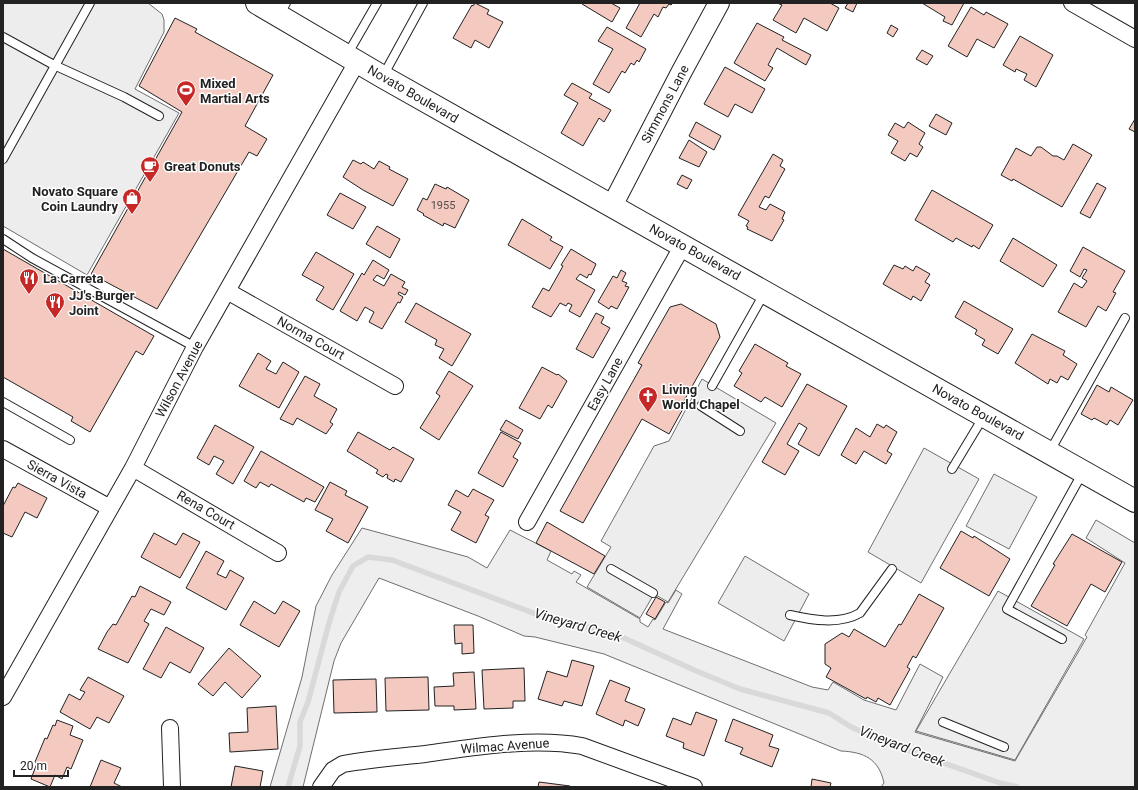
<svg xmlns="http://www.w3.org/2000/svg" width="1138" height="790" viewBox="0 0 1138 790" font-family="Roboto,sans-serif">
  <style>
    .green { fill: #eee; stroke: #6f6f6f }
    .parking { fill: #ededed; stroke: #6f6f6f }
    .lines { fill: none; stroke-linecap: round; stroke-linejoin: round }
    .stream { stroke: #d9d9d9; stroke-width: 5.5 }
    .building { fill: #f3c9c0; stroke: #222 }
    .service-casing { stroke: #222; stroke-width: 10 }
    .minor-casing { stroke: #222; stroke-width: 18 }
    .tertiary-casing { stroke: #222; stroke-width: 22 }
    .secondary-casing { stroke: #222; stroke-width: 24 }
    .service { stroke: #fff; stroke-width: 8 }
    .minor { stroke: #fff; stroke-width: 16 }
    .tertiary { stroke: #fff; stroke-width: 20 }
    .secondary { stroke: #fff; stroke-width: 22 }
    .labels { text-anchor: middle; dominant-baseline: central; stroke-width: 3; stroke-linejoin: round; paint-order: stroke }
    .number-label { font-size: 11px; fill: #564c4a }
    .poi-label { font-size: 13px; font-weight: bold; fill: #222; stroke: #fff; text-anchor: start }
    .street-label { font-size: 13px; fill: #222; stroke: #fff }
    .water-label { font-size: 14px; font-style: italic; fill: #222; stroke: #fff }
  </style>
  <rect width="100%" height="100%" fill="#fff"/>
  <!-- green -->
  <path class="green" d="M1096,520L1135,543V787H881L884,783C879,759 864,752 841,751L604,654L535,637L524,636L478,616L379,578L341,643L334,661L303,787H270L302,677L316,606L332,575L362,528L468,557L487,568L510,530L551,551L547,560L572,574L574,571L581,575L576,582L640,619V622L648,627L653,619L655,620L666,602L668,603L676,590L682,594L663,629L812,687L828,690L833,682L864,700L896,710L920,664L943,677L915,732L1015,761L1087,637L1085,635L1125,563L1086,538Z"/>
  <!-- parking -->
  <path class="parking" d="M3,3H148L162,14L164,20V32L135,89L179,113L87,275L3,226Z
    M702,379L776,423L668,602L654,594L640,618L587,587L611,547L601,541L654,446L669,441Z
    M924,448L979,479L921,583L868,552Z
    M994,474L1037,497L1009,549L966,526Z
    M745,556L809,594L784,641L718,603Z
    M998,591L1084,639L1015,760L916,731Z"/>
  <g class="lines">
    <!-- stream -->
    <path class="stream" d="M288,787L300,746V722L308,702L329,623L339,592L353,566L368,557L392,560L552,620L601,630L624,638L694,670L740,689L829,713L851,727L890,744L1000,783L1017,787"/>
  </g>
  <!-- building -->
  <path class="building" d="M475,3L489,10L487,14L503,22L489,48L475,40L471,48L453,38L472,5L473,6Z
    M583,3H611L620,8L612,22L582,4Z
    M640,3H673L671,5L669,4L666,8L663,7L658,17L654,14L641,37L626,28Z
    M777,3H830L839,8L827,31L804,18L796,33L773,20L782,5Z
    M848,3H857L853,12L845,8Z
    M922,3H964L952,25L943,21L945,17Z
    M971,7L984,15L986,12L1008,24L994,48L977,39L967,57L948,46Z
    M175,18L197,29L195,32L273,75L245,126L267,139L257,156L249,152L157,309L91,274L182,112L139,86Z
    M757,23L784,37L782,40L811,55L806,65L777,48L768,65L773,68L765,81L734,63Z
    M891,25L898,29L893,37L887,33Z
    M607,27L646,49L639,62L637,60L634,65L631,63L625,73L622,71L609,93L593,84L613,49L598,41Z
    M1020,36L1053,55L1036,87L1024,80L1027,74L1016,69L1015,72L1003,65Z
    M922,50L933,56L927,65L916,59Z
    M725,67L765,89L752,113L735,104L728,117L704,104Z
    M572,83L592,94L589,98L611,110L604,122L599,118L583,146L561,133L578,103L564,95Z
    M936,114L952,123L946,135L929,126Z
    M1135,119V132L1129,129Z
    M696,122L721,136L714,150L689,136Z
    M908,122L925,133L919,144L923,147L917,157L910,153L905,161L891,153L898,141L888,135L895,123L904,128Z
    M689,140L707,152L699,167L679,158Z
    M1073,144L1092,155L1062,207L1013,179L1012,181L1001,175L1016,148L1031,156L1037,147H1041L1053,156H1057L1064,160Z
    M773,154L783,160L780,166L785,169L769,198L765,196L759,207L766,210L770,204L785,212L782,219L784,220L772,241L747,229L748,227L746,226L749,221L738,215Z
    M353,160L361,164L363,162L374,169L379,161L390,167L389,169L408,179L393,206L363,190L343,177Z
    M682,175L692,180L687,189L677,184Z
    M1097,183L1106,188L1090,218L1080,213Z
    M435,184L446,189L447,187L469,200L455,228L444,223L443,226L423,215L424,214L417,210L423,198L427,200Z
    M932,190L993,225L979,249L973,245L972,247L956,238L953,242L915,220Z
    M340,193L366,207L353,229L327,215Z
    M522,219L552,237L550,240L563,247L550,269L508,245Z
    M377,226L400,239L390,258L366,244Z
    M1013,238L1057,265L1043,287L1000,261Z
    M1083,247L1125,271L1113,292L1116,293L1106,311L1098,306L1086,327L1058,312L1074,283L1082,288L1087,281L1082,278L1087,270L1084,269L1080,277L1070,271Z
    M3,249L154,336L143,355L136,351L90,432L71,421L73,417L3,377Z
    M571,249L596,264L591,275L589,274L587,278L580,274L576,279L595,290L580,317L569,311L572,305L568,303L566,306L560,303L551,317L532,307L543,288L549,291L563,266L561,265Z
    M316,252L354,274L333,310L316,300L324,287L302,275Z
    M373,260L389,270L384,279L377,275L373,280L384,286L391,274L405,282L402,287L408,290L405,295L399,292L398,294L403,297L400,303L398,302L382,329L369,322L374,312L365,307L357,321L340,311L362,273L364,275Z
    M894,265L903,269L905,266L913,271L916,266L930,274L925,282L930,285L921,301L913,296L911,300L883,284Z
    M621,270L626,273L622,281L627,283L625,286L629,287L617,309L611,306L609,309L598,302L613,276L617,278Z
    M964,301L1013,329L998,354L982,345L985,340L975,334L977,330L955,317Z
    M416,303L471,334L452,366L439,358L444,349L435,345L437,340L405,322Z
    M681,304L716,324L720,337L681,406L684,407L669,434L642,419L583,523L560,511L642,365L638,363L670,307Z
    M596,313L604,317L601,323L610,328L593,358L576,349Z
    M1032,334L1065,351L1063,355L1077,364L1068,380L1061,376L1057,383L1050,379L1048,384L1015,363Z
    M755,344L788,363L786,366L801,374L782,407L765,397L761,402L734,386L742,373L739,371Z
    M258,353L271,361L266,369L276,374L283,362L299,372L279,408L239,386Z
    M542,367L557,375L558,374L567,381L552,408L548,405L540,419L519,408Z
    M449,371L473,386L439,440L420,428L440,396L436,393Z
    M305,376L320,384L314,396L337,409L330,422L333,424L326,434L297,418L293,425L280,419Z
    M807,384L847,406L819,456L798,444L807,428L799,423L787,444L799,451L785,475L762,462Z
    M1097,385L1109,392L1111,387L1133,400L1118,425L1110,420L1107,425L1094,418L1092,420L1081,414Z
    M506,420L523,430L518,439L500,430Z
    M877,424L884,428L886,425L897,432L887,451L892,454L886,464L864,451L856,464L841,455L856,428L870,437Z
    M215,425L254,447L233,484L216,474L224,461L214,456L209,465L197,458Z
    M358,432L390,450L393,447L414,459L401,482L395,479L394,482L387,478L388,475L386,474L383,477L376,473L378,470L347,451Z
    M501,432L521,443L513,457L518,460L503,487L478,473Z
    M261,451L324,487L315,502L306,498L304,502L271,484L269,487L260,482L256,488L244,481Z
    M330,482L347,491L345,495L368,507L348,543L326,531L333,519L315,510Z
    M18,483L47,498L37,518L25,512L12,537L3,533V506L13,487L15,488Z
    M473,489L494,500L485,515L489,517L476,543L451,530L461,512L448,505L456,490L468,497Z
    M547,522L605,556L594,574L536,543Z
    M961,531L973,538L974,536L1010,559L989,596L940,568Z
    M154,533L176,545L183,533L200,542L180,578L141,557Z
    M1072,534L1122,562L1105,592L1091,584L1067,626L1031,606L1055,565L1053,564Z
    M206,551L224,561L217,574L226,578L230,570L244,578L226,610L186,588Z
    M140,586L171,602L164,615L151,609L144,621L149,624L128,663L98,649L107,632L113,624L116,625L132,596L135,597Z
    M919,594L944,608L916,658L913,656L907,667L910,669L890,705L878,698L876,702L867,697L866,699L826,677L831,668L825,664V644L842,633L849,637L854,629L885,647L899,624L901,625Z
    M656,597L665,602L655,619L646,614Z
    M254,601L275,614L283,601L300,611L279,647L240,625Z
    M454,625H473L474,653L462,654V643L455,644Z
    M166,627L204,648L190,673L170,662L161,678L143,669Z
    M229,648L261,676L242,698L225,682L213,696L198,684Z
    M572,660L594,666L582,706L564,701L562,706L538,699L547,671L567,677Z
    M524,668L525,701H513V708L484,709L482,670Z
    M474,672L476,709L454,710V706H435L434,687L454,686L453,673Z
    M88,677L124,696L109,723L97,717L90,729L60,712L69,694L80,700L85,692L80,690Z
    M428,677L429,710L386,711L385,678Z
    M376,679L377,712L334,713L333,680Z
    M610,680L630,688L625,701L645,709L638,726L625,720L623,726L596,714Z
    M276,706L278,749L230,752L229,733L248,732L247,708Z
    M696,712L717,720L704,756L683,748L684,743L666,736L673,718L691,725Z
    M733,719L773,735L769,746L779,749L772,767L740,754L743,748L725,741Z
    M57,720L73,726L70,735L83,740L71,769L67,767L62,779L55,775L50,787L31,779L37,763L35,762L45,738L47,739L53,725L55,726Z
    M101,760L121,768L114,783L122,787H90Z
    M235,766L263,771L260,787H231Z
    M812,779L831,783L830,787H811Z
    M539,782L570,786V787H538Z"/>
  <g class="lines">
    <!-- service casing -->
    <g class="service-casing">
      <path id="service" d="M279,16L286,3
        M3,37L54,65L124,97L159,116
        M347,55L377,3
        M383,76L423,3
        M3,159L90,3
        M3,239L32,258L195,347
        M712,386L765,292
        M3,402L70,440
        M701,406L740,431
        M1050,451L1125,318
        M952,469L984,416
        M611,569L653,593
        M790,615C812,620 839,625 860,613L892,569
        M1062,639L1007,609L1083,472
        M943,722L1004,747"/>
    </g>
    <!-- minor casing -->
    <g class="minor-casing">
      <path id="minor" d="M1072,3L1135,39
        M227,291L395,386
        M3,449L110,508
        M133,468L278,553
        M527,522L683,245
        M3,697L133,468L195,347L357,62
        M170,728L172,787
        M321,787L333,770L343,764C370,759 398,757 425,754C475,747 533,737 582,746L694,787"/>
    </g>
    <!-- tertiary casing -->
    <g class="tertiary-casing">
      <path id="tertiary" d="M612,206L682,71L719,3"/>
    </g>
    <!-- secondary casing -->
    <g class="secondary-casing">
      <path id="secondary" d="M257,3L383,77L1135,501"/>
    </g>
    <!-- service -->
    <use href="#service" class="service"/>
    <!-- minor -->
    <use href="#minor" class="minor"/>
    <!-- tertiary -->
    <use href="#tertiary" class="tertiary"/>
    <!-- secondary -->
    <use href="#secondary" class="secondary"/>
  </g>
  <!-- icons -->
  <defs>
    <g id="stadium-pin" transform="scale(1)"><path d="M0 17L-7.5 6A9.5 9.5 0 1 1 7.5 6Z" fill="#c62828" stroke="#fff"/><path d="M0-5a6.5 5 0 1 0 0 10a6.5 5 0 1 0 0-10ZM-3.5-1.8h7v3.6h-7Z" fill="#fff"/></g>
    <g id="cafe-pin" transform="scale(1)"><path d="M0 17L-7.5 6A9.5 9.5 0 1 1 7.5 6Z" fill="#c62828" stroke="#fff"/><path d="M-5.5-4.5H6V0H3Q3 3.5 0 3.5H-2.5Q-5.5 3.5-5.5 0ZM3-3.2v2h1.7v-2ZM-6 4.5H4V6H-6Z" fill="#fff"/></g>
    <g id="shop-pin" transform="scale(1)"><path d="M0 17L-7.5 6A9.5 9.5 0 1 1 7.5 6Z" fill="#c62828" stroke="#fff"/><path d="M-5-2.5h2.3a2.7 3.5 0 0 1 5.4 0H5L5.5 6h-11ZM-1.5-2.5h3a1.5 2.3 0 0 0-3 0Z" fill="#fff"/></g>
    <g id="restaurant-pin" transform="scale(1)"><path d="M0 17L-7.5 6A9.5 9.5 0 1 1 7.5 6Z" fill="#c62828" stroke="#fff"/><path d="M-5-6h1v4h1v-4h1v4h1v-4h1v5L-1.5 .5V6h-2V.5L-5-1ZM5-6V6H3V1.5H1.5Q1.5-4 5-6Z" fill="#fff"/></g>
    <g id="church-pin" transform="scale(1)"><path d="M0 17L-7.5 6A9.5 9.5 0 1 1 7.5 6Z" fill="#c62828" stroke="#fff"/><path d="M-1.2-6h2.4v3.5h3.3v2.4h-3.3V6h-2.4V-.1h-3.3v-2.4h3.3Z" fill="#fff"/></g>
  </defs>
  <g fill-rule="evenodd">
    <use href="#stadium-pin" x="186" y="90"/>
    <use href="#cafe-pin" x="150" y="166"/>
    <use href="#shop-pin" x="132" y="198"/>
    <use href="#restaurant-pin" x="29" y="278"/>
    <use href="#restaurant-pin" x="55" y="302"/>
    <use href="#church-pin" x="648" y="396"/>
  </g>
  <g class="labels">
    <!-- number labels -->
    <g class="number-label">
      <text x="443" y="205">1955</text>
    </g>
    <!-- poi labels -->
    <g class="poi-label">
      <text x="200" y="83">Mixed<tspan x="200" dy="15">Martial Arts</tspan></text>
      <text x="164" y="166">Great Donuts</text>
      <text x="118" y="191" text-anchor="end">Novato Square<tspan x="118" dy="15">Coin Laundry</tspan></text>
      <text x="43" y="278">La Carreta</text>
      <text x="69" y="295">JJ's Burger<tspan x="69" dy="15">Joint</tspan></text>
      <text x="662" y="389">Living<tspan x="662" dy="15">World Chapel</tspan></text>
    </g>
    <!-- street labels -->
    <g class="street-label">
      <text transform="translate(413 94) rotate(30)">Novato Boulevard</text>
      <text transform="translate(665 104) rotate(-62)">Simmons Lane</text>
      <text transform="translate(695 252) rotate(29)">Novato Boulevard</text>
      <text transform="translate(311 338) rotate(29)">Norma Court</text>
      <text transform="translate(179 379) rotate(-62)">Wilson Avenue</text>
      <text transform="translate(605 384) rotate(-61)">Easy Lane</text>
      <text transform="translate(978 412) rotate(29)">Novato Boulevard</text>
      <text transform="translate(57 479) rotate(29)">Sierra Vista</text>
      <text transform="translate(206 510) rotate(30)">Rena Court</text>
      <text transform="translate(505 746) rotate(-4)">Wilmac Avenue</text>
    </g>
    <!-- water labels -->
    <g class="water-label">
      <text transform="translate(578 625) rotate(16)">Vineyard Creek</text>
      <text transform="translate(902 746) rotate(21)">Vineyard Creek</text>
    </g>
  </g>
  <!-- border -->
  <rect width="1138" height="790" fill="none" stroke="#222222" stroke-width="8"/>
  <!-- scale -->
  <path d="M14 770v6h54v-6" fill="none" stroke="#222222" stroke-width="2"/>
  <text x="20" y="770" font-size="12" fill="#222222" stroke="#ffffff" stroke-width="3" paint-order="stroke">20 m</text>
</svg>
